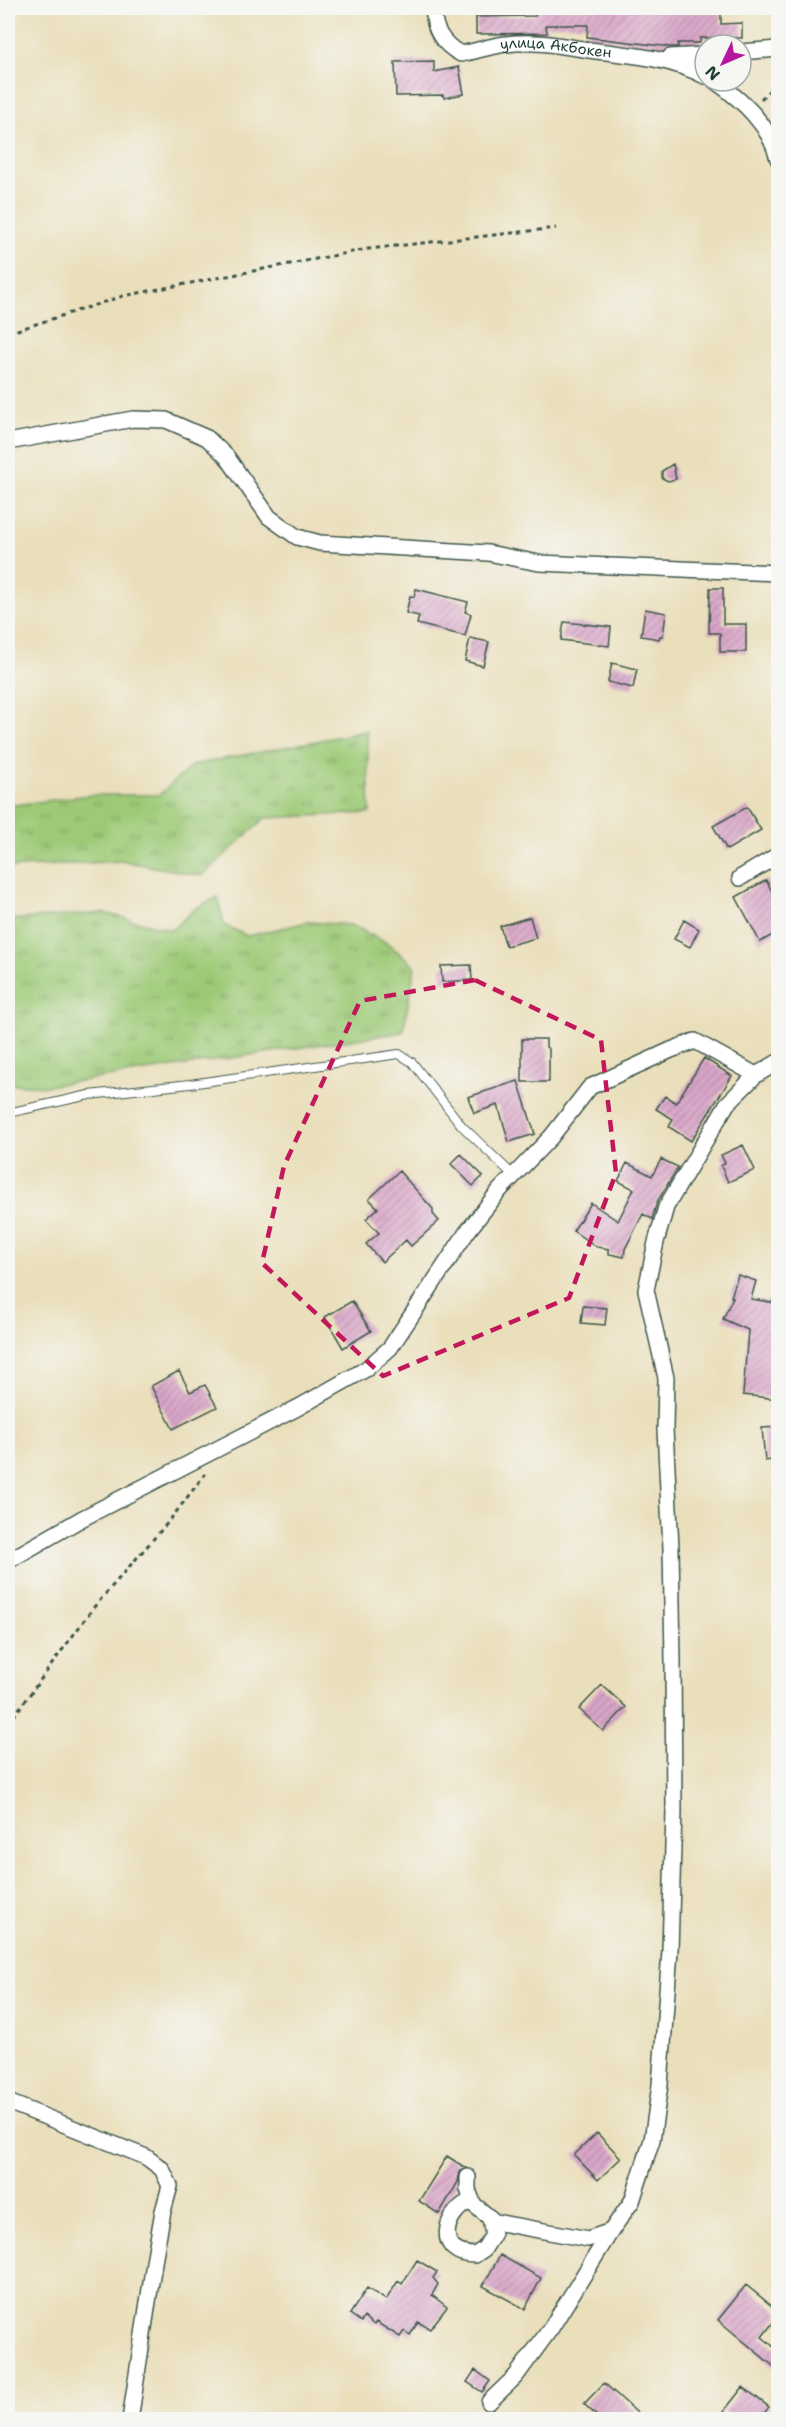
<svg xmlns="http://www.w3.org/2000/svg" width="786" height="2427" viewBox="0 0 786 2427" font-family="'Shantell Sans',sans-serif">
  <style>
    .grass { fill: url(#grass-tufts); stroke: #5e8456; stroke-width: 1.5 }
    .building { fill: url(#building-hatch) }
    .lines { fill: none; stroke-linecap: round; stroke-linejoin: round }
    .lane-casing { stroke: #3d5548; stroke-width: 10 }
    .street-casing { stroke: #3d5548; stroke-width: 18 }
    .path { stroke: #3d5548; stroke-width: 3; stroke-dasharray: 4.5 4.5; stroke-linecap: butt }
    .lane { stroke: #fff; stroke-width: 8 }
    .street { stroke: #fff; stroke-width: 15 }
    .marked { fill: none; stroke: #c2185b; stroke-width: 4.5; stroke-dasharray: 12 8; stroke-linejoin: round }
    .labels { text-anchor: middle; dominant-baseline: central; stroke-width: 4.5; stroke-linejoin: round; paint-order: stroke }
    .street-label { font-size: 15px; fill: #1f3d34; stroke: #f6f6f2 }
  </style>
  <defs>
    <pattern id="grass-tufts" width="24" height="20" patternUnits="userSpaceOnUse" patternTransform="scale(1.5)"><rect width="24" height="20" fill="#9eca77"/><path d="M3 7l-1-3M5 7V3M7 7l1-3M15 17l-1-3M17 17v-4M19 17l1-3" fill="none" stroke="#80a562"/></pattern>
    <pattern id="building-hatch" width="6" height="6" patternUnits="userSpaceOnUse" patternTransform="scale(1.5)"><rect width="6" height="6" fill="#daa6c9"/><path d="M-1 1l2-2M0 6l6-6M5 7l2-2" fill="none" stroke="#b088a4"/></pattern>
  </defs>
  <rect width="100%" height="100%" fill="#f6f6f2"/>
  <filter id="ink" filterUnits="userSpaceOnUse"><feTurbulence type="fractalNoise" baseFrequency=".0167" numOctaves="2"/><feDisplacementMap in="SourceGraphic" scale="12" xChannelSelector="R" yChannelSelector="G"/><feConvolveMatrix kernelMatrix="1 2 1 2 8 2 1 2 1" color-interpolation-filters="sRGB"/></filter>
  <filter id="wash" filterUnits="userSpaceOnUse"><feTurbulence type="fractalNoise" baseFrequency=".008" numOctaves="4" result="noise"/><feDisplacementMap in="SourceGraphic" scale="24" xChannelSelector="R" yChannelSelector="G"/><feGaussianBlur stdDeviation="1.35" result="paint"/><feColorMatrix in="noise" values="0 0 0 0 0 0 0 0 0 0 0 0 0 0 0 0 0 1.4 0 .05"/><feComposite in="paint" operator="in"/></filter>
  <g filter="url(#wash)">
    <rect width="100%" height="100%" fill="#eadfbb"/>
    <!-- grass -->
    <path class="grass" d="M367,731L370,813L265,818L202,876L123,861L8,868V806L90,795H159L193,765Z
      M218,897L224,925L247,936L308,922L351,925L387,943L415,966L403,1032L47,1086L8,1084V920L104,913L172,930L194,909Z"/>
    <g id="blocks">
      <!-- building -->
      <path class="building" d="M535,8H657V10L676,12H721V24L742,23V38H700V43H678V47H671L587,37L588,25H546L547,33L476,34V17L535,16Z
        M434,61V72L459,67L464,94L444,98L443,95L396,96L395,62Z
        M673,464L676,479L668,481L662,478V471Z
        M710,588H723V624H746V652H720V633H709Z
        M416,589L468,602L465,612L471,614L465,636L417,624L419,616L406,613L410,596L414,597Z
        M645,609L666,613L663,636H660L659,639L641,636Z
        M564,622L611,627L609,646L561,640Z
        M470,638L489,642L483,666L465,661Z
        M612,663L637,669L633,688L608,682Z
        M747,807L761,830L727,850L713,826Z
        M766,880L778,903V932L760,942L736,897Z
        M530,917L536,938L506,946L500,926Z
        M684,920L699,929L690,947L674,939Z
        M471,965L472,980L442,982L441,966Z
        M522,1039H546V1047L549,1049V1082H522Z
        M704,1058L732,1076L691,1141L669,1127L673,1119L656,1109L665,1096L676,1103Z
        M518,1081L535,1134L509,1142L498,1105L474,1113L468,1097Z
        M743,1145L755,1170L728,1182L721,1166L725,1163L721,1155Z
        M461,1154L483,1176L473,1186L451,1164Z
        M661,1159L678,1167L657,1202L652,1219L643,1214L625,1249L624,1257L609,1254V1249L597,1247L573,1231L591,1203L618,1221L634,1189L618,1181L627,1163L652,1176Z
        M399,1171L433,1209V1214L439,1221L411,1246L406,1240L382,1262L366,1244L379,1233L366,1219L378,1208L369,1199Z
        M738,1275L756,1281L751,1299L776,1303V1307L778,1308V1399L743,1395L748,1330L723,1319L733,1297H731Z
        M352,1301L371,1331L343,1348L325,1317Z
        M583,1306L607,1308L605,1325L581,1323Z
        M179,1371L190,1392L205,1385L217,1407L173,1429L151,1386Z
        M778,1427V1459L765,1461L762,1428Z
        M602,1685L626,1707L603,1731L579,1709Z
        M597,2133L621,2158L598,2180L574,2155Z
        M447,2156L466,2168L460,2172L458,2182L439,2214L419,2201Z
        M500,2255L541,2278L525,2309L483,2286Z
        M417,2260L437,2272L433,2278L438,2284L432,2295L447,2307L430,2329L418,2322L410,2335L404,2331L400,2337L376,2322L374,2325L364,2317L361,2322L350,2314L367,2288L386,2300L398,2281L402,2284Z
        M746,2285L778,2311V2316L762,2337L778,2350V2370L718,2320Z
        M475,2370L490,2381L482,2392L467,2382Z
        M604,2383L623,2400L645,2420H601L584,2404Z
        M743,2387L769,2407L759,2420H735L724,2411Z"/>
    </g>
  </g>
  <g filter="url(#ink)">
    <use href="#blocks" fill-opacity="0" stroke="#3d5548" stroke-width="1.5"/>
    <g class="lines">
      <!-- lane casing -->
      <g class="lane-casing">
        <path id="lane" d="M8,1113L89,1095L190,1084L399,1054L412,1062L462,1126L514,1176"/>
      </g>
      <!-- street casing -->
      <g class="street-casing">
        <g id="street">
          <path id="s1" d="M434,8C432,28 443,45 461,54C476,51 491,46 506,44C535,40 561,46 589,50C629,55 668,57 705,76"/>
          <path d="M741,52L778,49"/>
          <path d="M670,57L705,55"/>
          <path d="M715,81C743,101 770,125 778,159"/>
          <path d="M8,442L133,419L166,420L207,438L227,457L269,517L297,537L320,543L488,553L539,563L778,573"/>
          <path d="M740,878L778,855"/>
          <path d="M8,1561L81,1519L299,1407L366,1369L390,1348L467,1232L499,1191L551,1137L590,1087L671,1050L695,1041L756,1075"/>
          <path d="M8,2102L146,2157L162,2169L170,2186L163,2211L155,2256L130,2420"/>
          <path d="M468,2177V2189L473,2204L495,2222L588,2239L611,2231L632,2201L652,2140L660,2085L670,1951L674,1811L673,1660L671,1548L665,1429L666,1378L646,1290L656,1242L666,1207L727,1104L756,1075L778,1062"/>
          <path d="M472,2200C442,2213 435,2255 475,2255L484,2249L493,2235L490,2218"/>
          <path d="M489,2402L516,2376L551,2328L611,2231"/>
        </g>
      </g>
      <!-- path -->
      <path class="path" d="M761,99L778,81
        M8,333L123,296L368,249L556,228
        M8,1724L94,1607L170,1520L205,1474"/>
      <!-- lane -->
      <use href="#lane" class="lane"/>
      <!-- street -->
      <use href="#street" class="street"/>
    </g>
  </g>
  <!-- marked area -->
  <path class="marked" d="M475,980L601,1040L616,1173L569,1298L383,1376L262,1263L284,1166L360,1001Z"/>
  <g class="labels">
    <!-- street labels -->
    <g class="street-label">
      <text stroke="none"><textPath href="#s1" startOffset="153">улица Акбокен</textPath></text>
    </g>
  </g>
  <!-- margin -->
  <rect width="786" height="2427" fill="none" stroke="#f6f6f2" stroke-width="30"/>
  <!-- north arrow -->
  <g transform="translate(723 63) rotate(226)"><circle r="28" fill="#f6f6f2" stroke="#a0aca6" stroke-width="1.5"/>
  <path d="M0-4.5L10 22L0 15L-10 22Z" fill="#b5179e"/>
  <text y="-9" font-size="16" font-weight="bold" text-anchor="middle" fill="#1f3d34">N</text>
  </g>
</svg>
